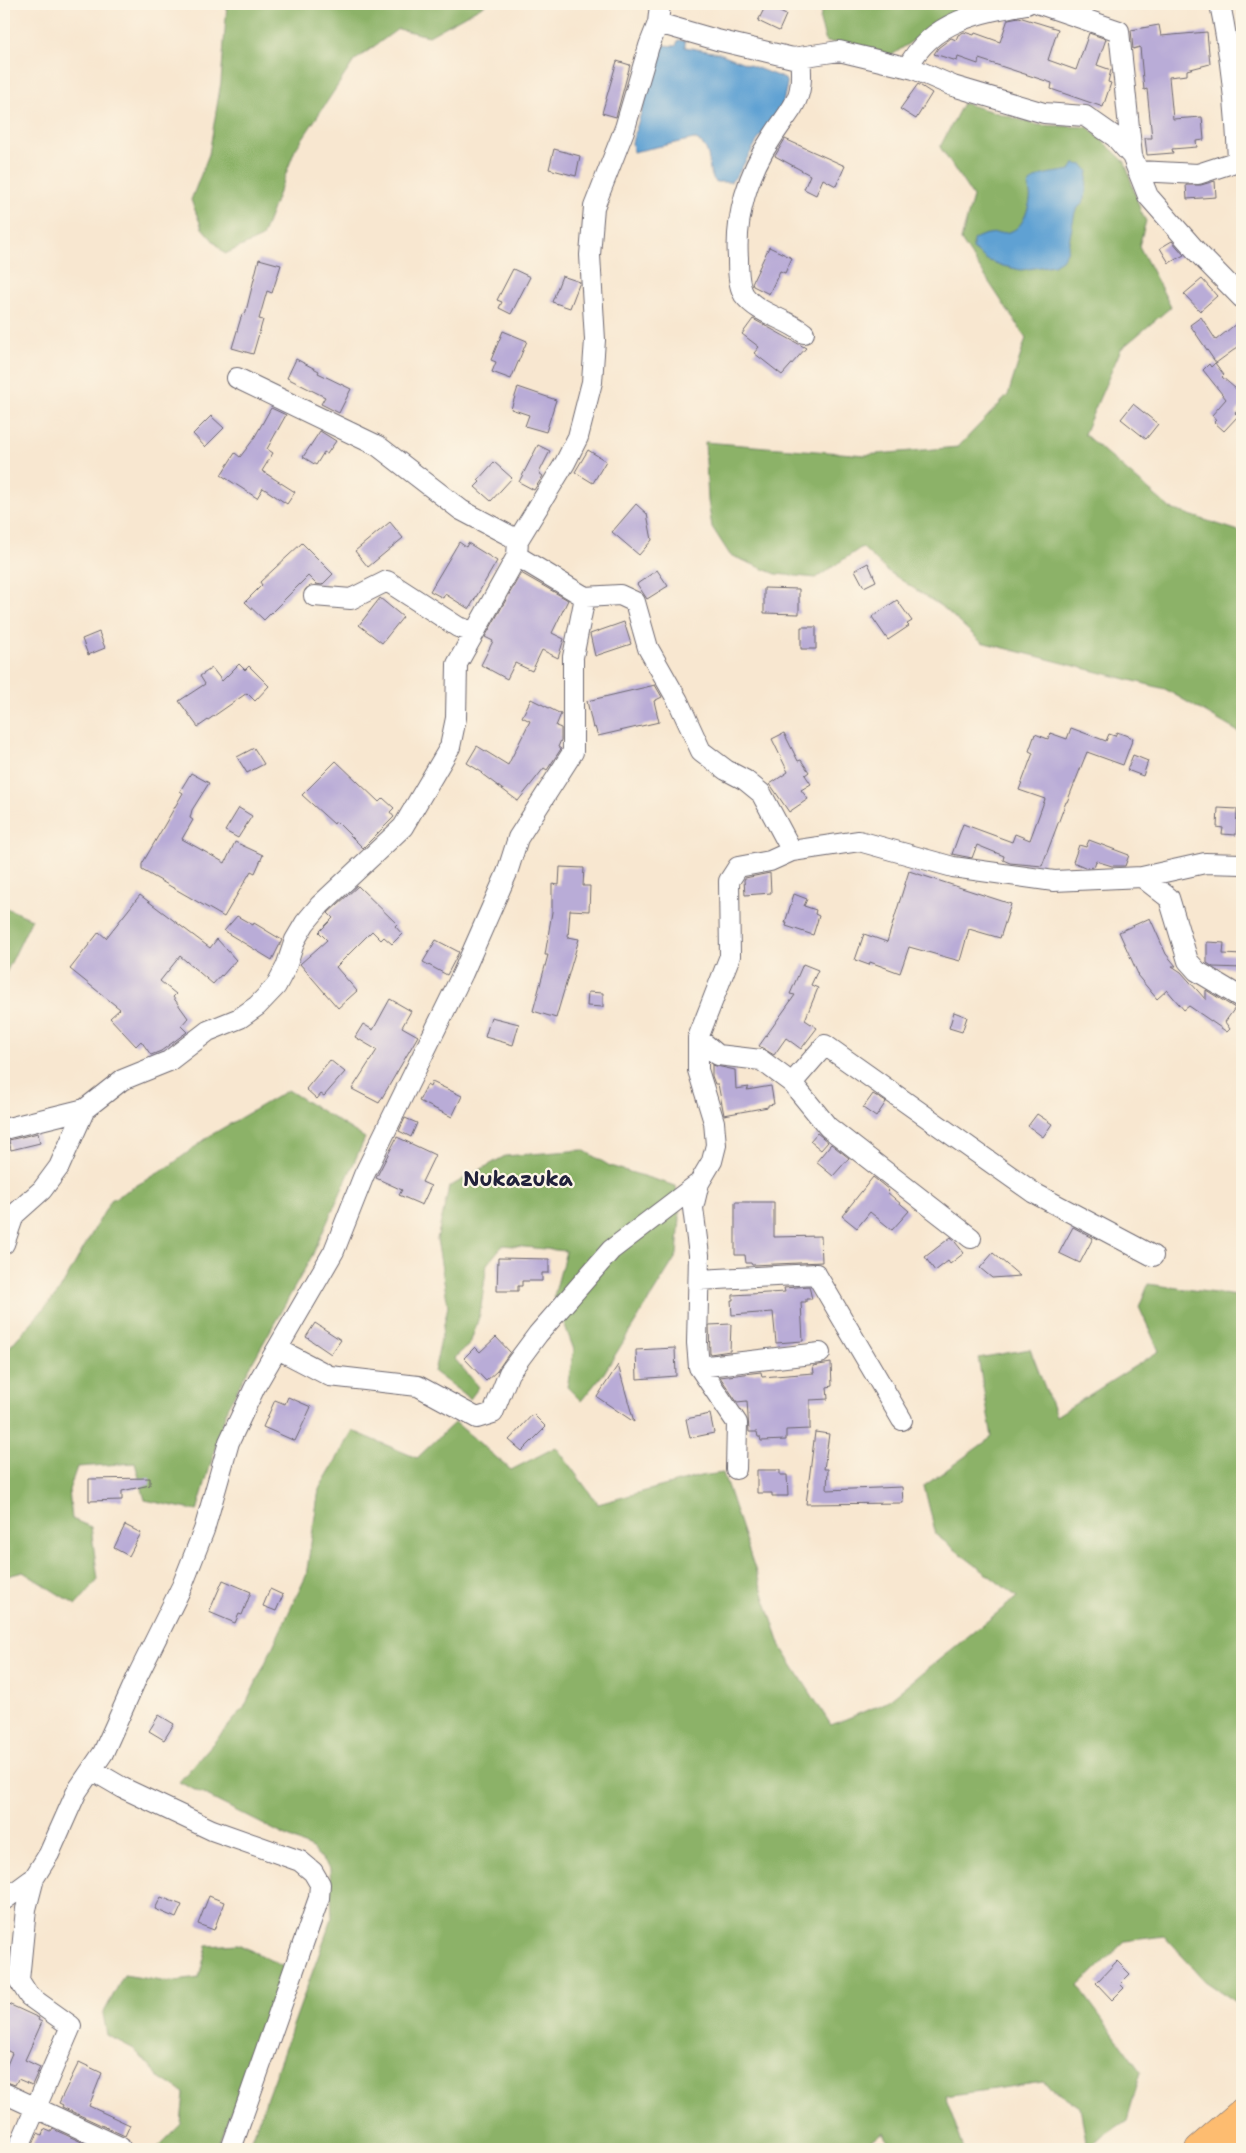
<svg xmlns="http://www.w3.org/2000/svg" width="1246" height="2153" viewBox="0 0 1246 2153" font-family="'Shantell Sans',sans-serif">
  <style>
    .forest { fill: #8cb268; stroke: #576a52 }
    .water { fill: #5fa1d3; stroke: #406287 }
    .building { fill: #b9acd7 }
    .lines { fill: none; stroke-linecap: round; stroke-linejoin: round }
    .minor-casing { stroke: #6d676f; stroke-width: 22 }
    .primary-casing { stroke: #6d676f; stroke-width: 29 }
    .minor { stroke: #fff; stroke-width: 20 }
    .primary { stroke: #fdbc70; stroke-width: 28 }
    .labels { text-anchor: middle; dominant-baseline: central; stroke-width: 4.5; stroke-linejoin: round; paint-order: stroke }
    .quarter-label { font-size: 21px; font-weight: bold; fill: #22223b; stroke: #fcf5e5 }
  </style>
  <rect width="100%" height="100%" fill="#fcf5e5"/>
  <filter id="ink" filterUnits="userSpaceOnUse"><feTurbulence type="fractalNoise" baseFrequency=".02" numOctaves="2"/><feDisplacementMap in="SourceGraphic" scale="10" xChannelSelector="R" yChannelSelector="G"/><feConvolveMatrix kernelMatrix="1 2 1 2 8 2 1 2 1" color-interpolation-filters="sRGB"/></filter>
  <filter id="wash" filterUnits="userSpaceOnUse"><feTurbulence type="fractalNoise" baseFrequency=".0096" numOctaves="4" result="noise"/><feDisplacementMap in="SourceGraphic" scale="20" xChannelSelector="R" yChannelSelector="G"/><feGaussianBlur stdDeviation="1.12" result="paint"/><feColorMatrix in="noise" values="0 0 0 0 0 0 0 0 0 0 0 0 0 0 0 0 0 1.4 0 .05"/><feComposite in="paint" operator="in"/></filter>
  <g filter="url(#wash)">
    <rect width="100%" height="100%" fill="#f8e7d0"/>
    <!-- forest -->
    <path class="forest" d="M227,4H486L429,36L398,29L354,61L295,150L262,237L225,254L202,228L191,200L209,154L221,82Z
      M822,4H979L955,12L892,55L846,43L826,42L820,21Z
      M963,103L1038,125L1088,127L1125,162L1141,212L1146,221L1139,246L1171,307L1121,349L1084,434L1171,509L1242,532V734L1165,689L981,642L945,609L886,570L862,547L816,578L776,574L730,555L712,527L708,501L705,442L865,455L958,447L1008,395L1026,338L961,240L973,197L940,147Z
      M4,907L32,919L4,977Z
      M288,1090L365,1138L312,1256L227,1408L197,1511L145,1500L135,1463L77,1467L69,1490L72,1519L91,1527L98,1580L76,1605L23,1572L4,1577V1353L58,1293L111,1200L167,1168L211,1135Z
      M583,1150L610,1166L676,1186L680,1218L677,1255L604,1373L581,1401L567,1387L574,1350L554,1296L566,1251L503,1245L487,1264L480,1314L470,1344L454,1358L479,1387L470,1399L434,1372L448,1306L437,1239L449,1187L505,1156Z
      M1148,1284L1237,1296L1242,1300V2006L1205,1981L1164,1936L1125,1941L1078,1986L1141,2072L1127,2120L1087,2147L1080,2107L1043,2082L945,2096L964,2149H891L884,2132L858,2149H251L249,2147L332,1918L330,1868L312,1849L179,1782L244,1708L306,1576L319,1489L353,1431L417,1458L455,1422L511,1470L556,1447L598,1504L700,1476L723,1473L781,1647L831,1725L885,1703L1017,1597L936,1535L924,1486L992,1437L978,1358L1030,1349L1056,1416L1159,1351L1139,1307Z
      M238,1944L284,1967L256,2055L216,2149H156L181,2124L184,2093L158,2076L134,2049L107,2035L103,2014L124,1975L168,1982L199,1978L207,1946Z"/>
    <!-- water -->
    <path class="water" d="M678,40L685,41V47L719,53L785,79L787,84L782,107L759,138L738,174L731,182H716C703,169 717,149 694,139L633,152L632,142L662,45L676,46Z
      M1074,164L1083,165L1088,171L1085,199L1075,212L1067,252L1062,260L1054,265L1021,270L1003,266L987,260L973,249V240C997,224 1016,247 1028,208C1031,199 1031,195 1028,186C1038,171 1055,174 1070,170Z"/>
    <g id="blocks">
      <!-- building -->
      <path class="building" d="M766,5L786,15L779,31L758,21Z
        M1019,17L1058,29L1048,60L1076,70L1089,33L1106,39L1097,65L1111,70L1108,82L1111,83L1103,107L1051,89L1052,83L979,59L978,64L958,57L957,61L934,54L938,48L951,38L956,40L958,35L964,32L974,35L975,33L1000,42L1008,19Z
        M1159,25L1161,36L1207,32L1210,64L1187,70V75L1169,77L1173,119L1202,117L1204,140L1196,141L1197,147L1172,149L1173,153L1147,155L1145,138H1152L1147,89L1144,90L1140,47L1133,49L1131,30Z
        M617,61L630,65L616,117L602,113Z
        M918,84L932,93L916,119L900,109Z
        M785,139L845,166L836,186L823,179L816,195L804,189L810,175L775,156Z
        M554,149L580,156L576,176L549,169Z
        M1215,181L1216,197L1187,199L1186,185H1201Z
        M1172,241L1184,255L1169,263L1160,248Z
        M769,247L792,258L785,273L780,271L769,294L753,286L752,283Z
        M259,259L281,265L272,293L267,291L259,319L263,320L253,354L232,348L242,314L245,315Z
        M513,269L530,277L511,314L499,308L502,302L497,300Z
        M562,276L580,282L570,308L552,302Z
        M1202,279L1217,296L1200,311L1184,294Z
        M1201,317L1216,340L1242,319V344L1216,363L1190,325Z
        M753,319L806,348L782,375L754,353L759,347L742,334Z
        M503,331L527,341L511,379L492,372L496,362L491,360Z
        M296,359L319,371L318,373L351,389L339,413L321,404L325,397L287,378Z
        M1215,363L1224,375L1222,377L1242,394V406L1235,413L1238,416L1224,431L1214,422L1216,420L1212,415L1226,399L1203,370L1209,364L1211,367Z
        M518,387L556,400L546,432L525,426L529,415L511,409Z
        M1133,404L1158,424L1146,439L1121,419Z
        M271,408L286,415L267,449L273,453L262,471L295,492L287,504L263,488L257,498L221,475L235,453L240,457L253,440Z
        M211,416L224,428L205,447L193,434Z
        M320,431L336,441L327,454L324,452L316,465L303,457Z
        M538,445L550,451L539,473L543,476L534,490L519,482Z
        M588,450L606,461L593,483L575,472Z
        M494,462L512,478L491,501L475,487L480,482L478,480Z
        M636,504L647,514L652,540L639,555L612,532Z
        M390,522L403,538L368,567L355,551Z
        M459,542L466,547L468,543L497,561L469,609L445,594L443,598L430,591Z
        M302,543L333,574L322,585L316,584L308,576L264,620L245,602L262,585L260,582Z
        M868,563L876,581L864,587L855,570Z
        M657,570L668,586L647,599L637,584Z
        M521,573L568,600L552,633L564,639L558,658L542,650L532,671L515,663L507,679L481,665L493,641L485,637Z
        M764,588L799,589V614L764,613Z
        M380,598L403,617L382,643L359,625Z
        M897,600L912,621L907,624L909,626L888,640L872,617Z
        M624,622L631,644L595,656L590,634Z
        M801,627H816V649H801Z
        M99,632L105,648L88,655L82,639Z
        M239,664L245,670L249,666L269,686L255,701L247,693L198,727L179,701L205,684L200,676L212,668L222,681Z
        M655,685L662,697L654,701L659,722L598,736L595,727L593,728L587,701Z
        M531,699L561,714L556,726L561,728V740L558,747L561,749L547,770L544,768L518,801L482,774L483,773L467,763L477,746L508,765L530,721L522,717Z
        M1071,728L1106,741L1109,734L1115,736L1117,732L1133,738L1123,765L1087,752L1067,802H1066L1042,866L1010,863L1003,860L1004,856L977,845L972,858L952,854L963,824L1012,842L1015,834L1030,840L1045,799L1019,790L1033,753L1029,751L1035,734L1048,739L1050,733L1067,739Z
        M784,733L798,761L801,760L809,772L805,775L811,784L801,790L808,799L789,812L770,784L788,772L772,739Z
        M254,748L264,764L247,773L237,757Z
        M1133,755L1148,761L1143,776L1127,770Z
        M336,761L379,802L383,798L394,808L390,812L394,817L363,848L336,821L334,824L302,795Z
        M191,773L209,783L192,810L190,818L193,820L182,839L225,863L235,842L263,855L255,873L251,871L224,917L142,870V864L183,793L180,791Z
        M239,808L252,816L238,838L225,831Z
        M1218,808L1237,809L1236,835L1222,834L1223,828L1217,827Z
        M1089,840L1129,855L1125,866H1112L1096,861L1094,867L1087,868L1073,862L1079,845L1086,847Z
        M560,867L584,868L583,886H590L589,911L570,910L568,937L579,939L556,1018L533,1011L548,955H545L552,912V884L559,885Z
        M909,871L1011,904L1000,938L969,929L960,961L909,947L900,973L870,962L869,965L855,960L864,934L887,942Z
        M770,873L771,893L745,895L744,880L745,878Z
        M358,886L397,924L395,926L402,934L392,944L384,937L381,940L372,931L336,967L357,991L338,1008L300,964L327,940L319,932L333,918L328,913Z
        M794,894L807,899L804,906L816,910L815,914L819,916L813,935L786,926L787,923H785Z
        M140,895L210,948L217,939L236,960L222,976L221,975L213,984L180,956L160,981L176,994L173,997L188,1018L181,1026L187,1032L161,1051L151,1055L141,1041L136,1046L110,1018L120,1009L70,969L99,932L106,938Z
        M237,916L253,925L254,923L282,940L272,960L224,931Z
        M1150,918L1166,954L1176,966H1172L1181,972L1206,1000V990L1235,1008L1225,1022L1230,1029L1227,1032L1189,1006L1184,1010L1167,990L1157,999L1137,975L1138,974L1119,932Z
        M436,940L459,952L447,975L423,962Z
        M1207,942L1224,943L1223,954L1242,955V968L1213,967L1207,963Z
        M803,964L818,970L811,985L818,988L805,1020L817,1028L801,1049L786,1038L774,1055L759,1046L795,995L790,994Z
        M588,992L603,993V1007L587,1006Z
        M390,999L411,1011L402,1027L418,1036L379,1103L352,1089L377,1050L355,1037L363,1024L373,1030Z
        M954,1012L967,1017L962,1032L949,1028Z
        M491,1017L519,1024L513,1045L485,1037Z
        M330,1060L345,1072L324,1096L321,1094L317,1099L306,1089Z
        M712,1065L735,1070L736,1089L749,1087L747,1090L771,1086L774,1104L768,1105V1107L724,1115L718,1084H715L712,1076Z
        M432,1082L462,1096L452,1117L419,1101L427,1085L430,1087Z
        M873,1094L886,1102L876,1117L863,1108Z
        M1037,1114L1052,1124L1043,1137L1028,1126Z
        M405,1118L417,1123L411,1137L399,1131Z
        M38,1133L40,1143L11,1150L9,1140Z
        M817,1133L828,1142L821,1150L810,1141Z
        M397,1137L435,1155L422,1182L431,1186L422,1205L399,1195L402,1190L376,1178Z
        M831,1144L849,1158L833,1176L816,1162Z
        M873,1177L889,1190L887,1192L909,1211L892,1230L870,1212L857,1228L842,1216Z
        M735,1202H774V1237L821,1236L822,1262L752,1265L751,1263H746L745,1255H735Z
        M1073,1227L1093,1238L1080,1263L1059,1253Z
        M951,1237L964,1253L950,1264L948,1261L935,1271L925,1257Z
        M993,1253L1020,1276L992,1278L980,1268Z
        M498,1258L549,1259V1273H542V1281H522V1286H518V1291H497Z
        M809,1286L812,1299H806V1302H801L803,1341L776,1343L773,1312L732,1315L731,1300H733V1295L785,1292L784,1288Z
        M315,1323L341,1340L331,1354L306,1337Z
        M731,1324L730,1351L710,1354L709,1325Z
        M496,1337L510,1352L497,1371L486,1381L464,1358L475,1347L480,1352Z
        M675,1348L676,1376L637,1379L636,1350Z
        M831,1363L832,1386L827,1387L828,1399L810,1400V1429L786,1430V1440L761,1441L760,1437H758L757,1432H749L747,1401L737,1402L720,1377L761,1372L762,1377L814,1373L813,1366Z
        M618,1365L634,1422L597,1397Z
        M288,1397L311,1407L295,1441L263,1427L275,1400L285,1404Z
        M533,1414L546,1427L522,1451L509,1440Z
        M710,1414L714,1433L690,1438L686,1419Z
        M815,1432L829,1434L824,1469H828L827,1490L902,1487L903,1503L806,1504Z
        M757,1470H780V1475H787L788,1496H772V1493H757Z
        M150,1478V1485L122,1491V1500L89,1501V1479Z
        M125,1525L141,1533L129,1556L114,1548Z
        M223,1580L251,1592L242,1615L239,1614L235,1623L209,1612Z
        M270,1589L283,1595L276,1611L263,1606Z
        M159,1715L174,1724L164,1740L149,1731Z
        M209,1896L224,1902L214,1930L198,1924Z
        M161,1897L182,1905L176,1918L155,1909Z
        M1117,1961L1130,1974L1120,1984L1124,1988L1112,2000L1096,1983Z
        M4,2002L39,2018L38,2020L42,2022L25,2060L40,2067L32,2085L18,2079L15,2085L4,2081V2072L12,2053L4,2049Z
        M79,2062L102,2073L89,2106L130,2125L125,2136L62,2107L63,2105L59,2103Z
        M44,2129L51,2132L53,2129L97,2149H31L38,2133L42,2135Z"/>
    </g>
  </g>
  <g filter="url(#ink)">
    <use href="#blocks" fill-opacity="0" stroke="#6d676f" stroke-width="1"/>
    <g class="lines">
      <!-- minor casing -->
      <g class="minor-casing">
        <path id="minor" d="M1040,4L1119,31L1132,156
          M658,23L717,40L793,58L839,51L914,69L953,86L1044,113L1085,116L1115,137L1132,156L1148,196L1199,254L1242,298
          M800,57C805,102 793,104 771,139C748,173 735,217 738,258C738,269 738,285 744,295C759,315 786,318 804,333
          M908,67C931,21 980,12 1027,4
          M1138,171L1198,174L1238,161C1236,107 1231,57 1220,4
          M237,378L378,446L461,510L518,540
          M517,556L585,597L620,595L635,602L648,648L678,701L701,751L726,770L745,780L761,793L792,851
          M314,596L351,599L387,581L458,627L474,632
          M1142,877L1169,898L1188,961L1197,971L1242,998
          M698,1038L718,1055L761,1060L792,1083L828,1127L971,1238
          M792,1083L825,1045L1034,1193L1153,1256
          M4,1129L85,1109
          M4,1244L14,1215L42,1190L59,1167L85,1109L122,1080L169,1061L208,1031L240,1018L257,1006L276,986L286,967L295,940L305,923L320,905L403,827L450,747L456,718L457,664L517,556L518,540L565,463L578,437L592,382L595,340L590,255L594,207L625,128L649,46L658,23L660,4
          M699,1280L816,1274L902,1420
          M278,1349L330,1376L418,1386L477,1418L493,1413L509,1373L538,1334L611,1250L699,1183
          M699,1367L820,1353
          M736,1469L737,1423L699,1367L697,1343L699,1255L693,1208L699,1183L712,1161L716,1145L714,1122L698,1070V1038L730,956L729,881L738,867L770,861L792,851L859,841L953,867L1054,881L1142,877L1205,863L1242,864
          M92,1770L123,1788L212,1830L300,1861L313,1872L320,1884L319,1898L231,2149
          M4,1900L34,1878
          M4,2093L120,2147
          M18,2149L71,2026L29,1996L19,1980L26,1909L34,1878L49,1854L77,1791L103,1753L138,1675L182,1586L204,1530L229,1442L255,1387L334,1251L364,1175L463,973L507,873L518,838L573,752V657L585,597"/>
      </g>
      <!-- primary casing -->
      <g class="primary-casing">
        <path id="primary" d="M1199,2149L1242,2112
          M1239,2149L1242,2147"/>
      </g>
      <!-- minor -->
      <use href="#minor" class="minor"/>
      <!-- primary -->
      <use href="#primary" class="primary"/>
    </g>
  </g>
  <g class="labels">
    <!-- quarter labels -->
    <g class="quarter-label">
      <text x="518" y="1179">Nukazuka</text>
    </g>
  </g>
  <!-- margin -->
  <rect width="1246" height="2153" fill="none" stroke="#fcf5e5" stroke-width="20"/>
</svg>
